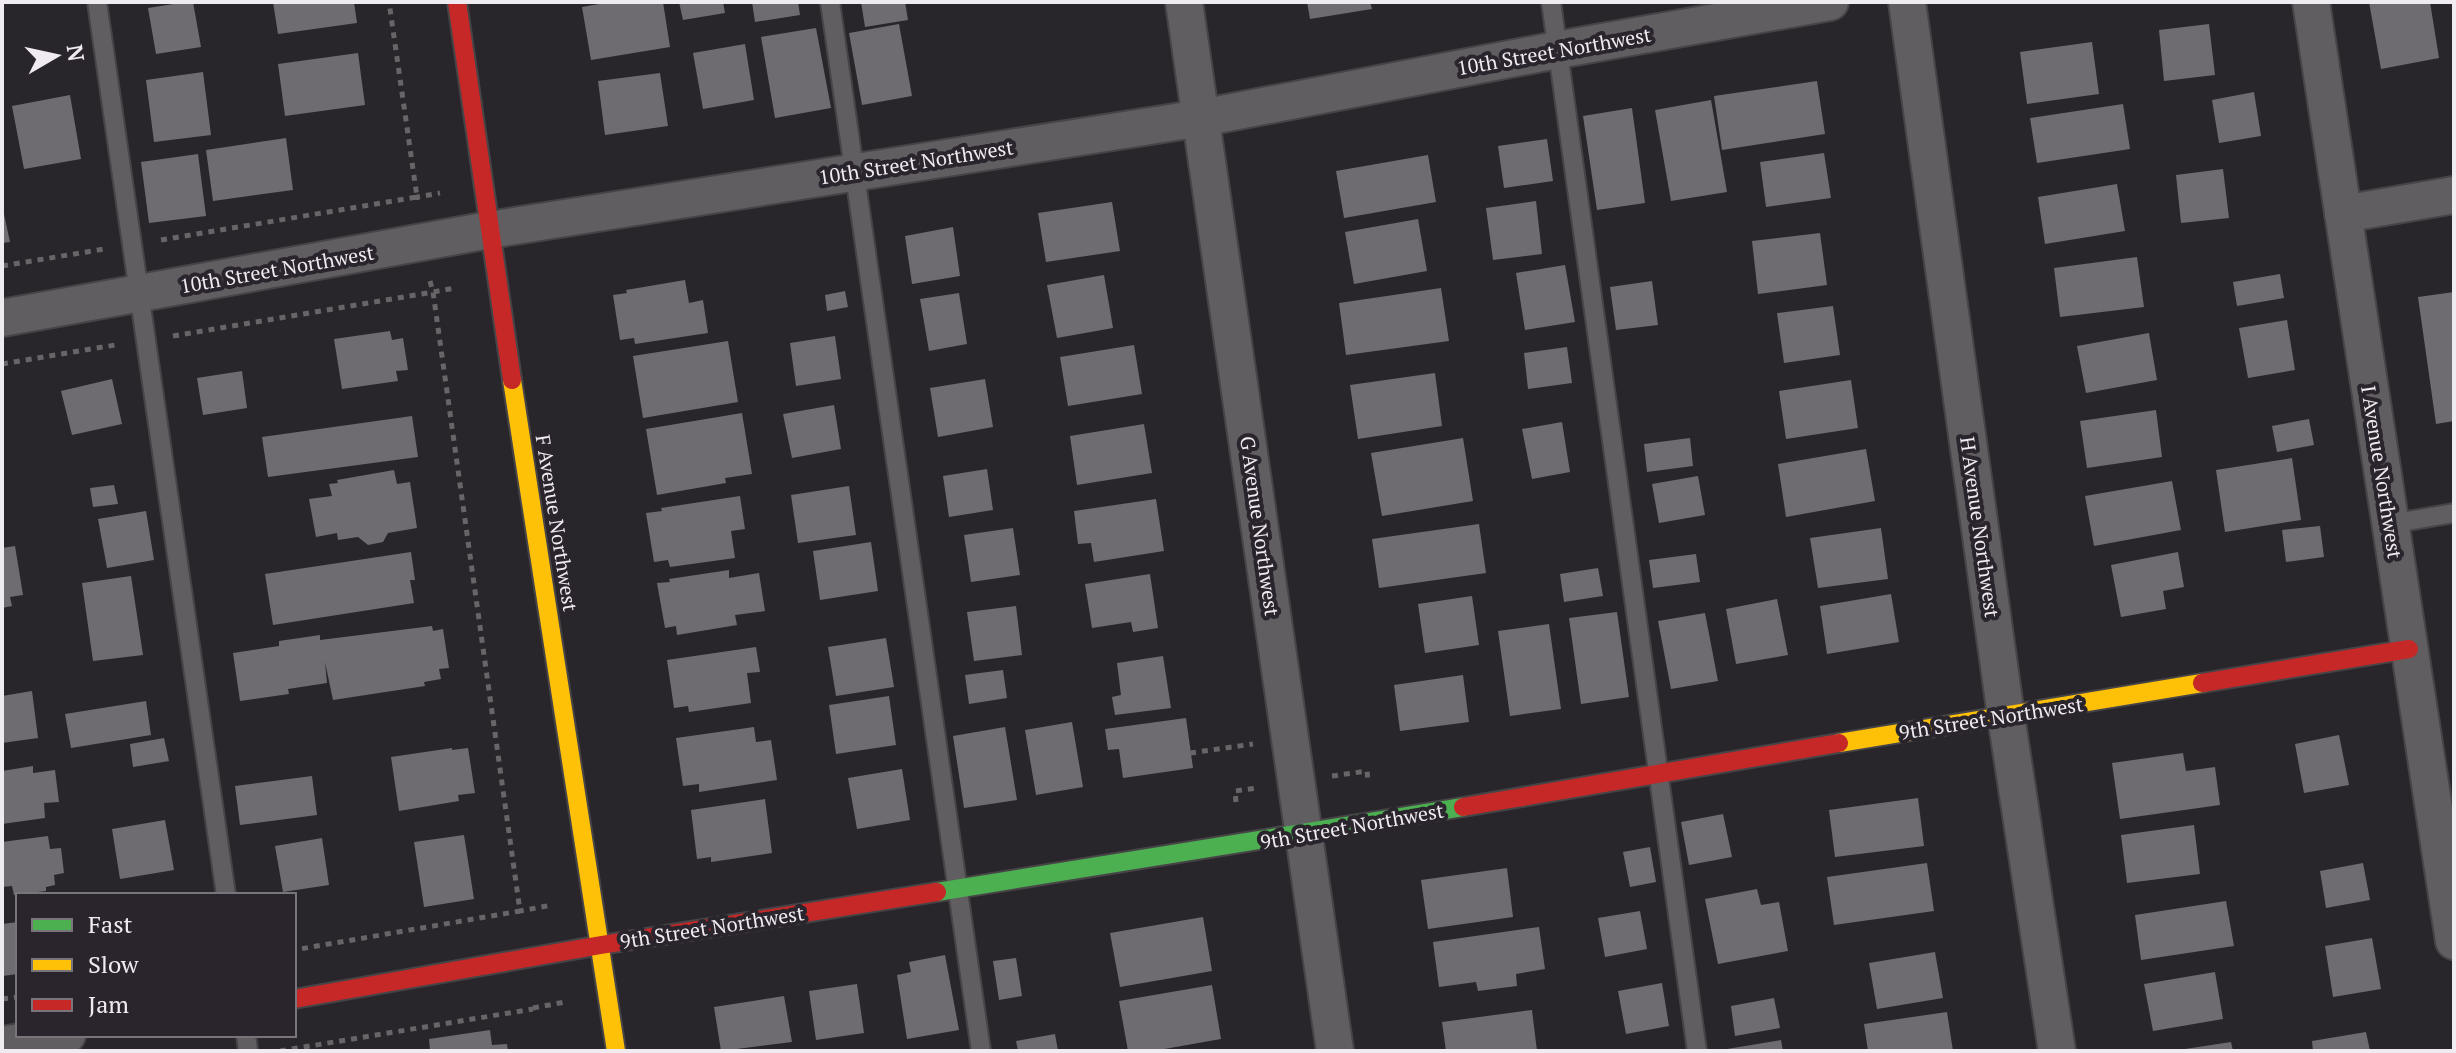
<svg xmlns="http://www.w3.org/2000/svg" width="2456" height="1053" viewBox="0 0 2456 1053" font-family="'PT Serif',serif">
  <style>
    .building { fill: #6e6c70 }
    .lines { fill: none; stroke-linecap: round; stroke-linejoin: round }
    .lane-casing { stroke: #464447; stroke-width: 22 }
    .street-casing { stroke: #464447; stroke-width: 40 }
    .fast-casing { stroke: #464447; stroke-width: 22 }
    .slow-casing { stroke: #464447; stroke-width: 22 }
    .jam-casing { stroke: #464447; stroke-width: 22 }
    .path { stroke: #676568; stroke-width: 5; stroke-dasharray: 6 6; stroke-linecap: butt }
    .lane { stroke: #615e62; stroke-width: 18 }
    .street { stroke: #615e62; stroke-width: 36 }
    .fast { stroke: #4caf50; stroke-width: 18 }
    .slow { stroke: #ffc107; stroke-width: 18 }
    .jam { stroke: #c62828; stroke-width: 18 }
    .labels { text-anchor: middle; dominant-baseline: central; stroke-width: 8; stroke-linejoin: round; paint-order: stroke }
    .street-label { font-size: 20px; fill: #efebf1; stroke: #2a242d }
  </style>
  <rect width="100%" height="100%" fill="#29262b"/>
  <!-- building -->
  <path class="building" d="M186,2H193L201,47L156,54L148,8Z
    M273,2H354L357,23L278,34Z
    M610,2H663L670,47L591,60L582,7Z
    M679,2H723L725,13L683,20Z
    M752,2H798L800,15L755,22Z
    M861,2H905L908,20L865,27Z
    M1307,2H1370L1372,9L1310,19Z
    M2369,2H2430L2439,58L2381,69Z
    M899,24L912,96L862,105L849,33Z
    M2209,24L2215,75L2164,81L2159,30Z
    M816,28L831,108L775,118L761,37Z
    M2092,42L2099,94L2027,104L2020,52Z
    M745,44L754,100L703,109L693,53Z
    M358,53L365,105L285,116L278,64Z
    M203,72L211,135L154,142L146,80Z
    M660,73L668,126L605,135L598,81Z
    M1817,81L1825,134L1722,150L1714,96Z
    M2254,92L2261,136L2219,143L2212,100Z
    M70,95L81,159L24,169L12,106Z
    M1711,100L1727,192L1671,201L1655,110Z
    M2123,104L2130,149L2037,163L2030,118Z
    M1632,108L1645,203L1597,210L1583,116Z
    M286,138L293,190L213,201L206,150Z
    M1547,139L1553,181L1504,188L1498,146Z
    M1824,153L1831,198L1766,207L1760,162Z
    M198,154L206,216L149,223L141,162Z
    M1428,155L1436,202L1344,218L1336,171Z
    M2223,169L2229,218L2181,223L2176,175Z
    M2117,184L2125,231L2045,244L2038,197Z
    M1536,201L1542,254L1493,260L1486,208Z
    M1112,202L1120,251L1046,262L1038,213Z
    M2,205L10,242L2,243Z
    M1418,219L1427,271L1354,284L1345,232Z
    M953,227L960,276L912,284L905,236Z
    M1820,233L1827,285L1758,294L1752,241Z
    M2137,257L2144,307L2060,317L2054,268Z
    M1565,265L1575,322L1525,330L1516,273Z
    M2280,274L2284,298L2237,306L2233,282Z
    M1104,275L1113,328L1057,338L1047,285Z
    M685,280L689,303L703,300L708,333L635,344L634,338L620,340L613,295L627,293L626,290Z
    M1652,281L1658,325L1616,330L1610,287Z
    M1441,288L1449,341L1346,355L1339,303Z
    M845,291L848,307L827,311L825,295Z
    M2454,292V421L2436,424L2418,297Z
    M959,293L967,344L929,351L920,299Z
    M1833,306L1840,355L1784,363L1777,313Z
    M2287,320L2295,370L2248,378L2239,328Z
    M390,331L392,340L403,338L408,370L396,371L398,381L342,389L334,339Z
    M2149,333L2157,380L2086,393L2077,346Z
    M835,336L841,379L796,386L790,343Z
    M728,341L738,402L643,418L633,356Z
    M1134,345L1142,394L1068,406L1060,357Z
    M1567,347L1572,383L1528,389L1524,353Z
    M242,371L247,408L203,415L197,378Z
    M1435,373L1442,426L1358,439L1350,385Z
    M112,379L122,424L72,435L61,391Z
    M985,379L993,427L938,437L930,388Z
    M1851,380L1858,428L1786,439L1779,391Z
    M834,405L841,449L792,458L783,414Z
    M2156,410L2162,457L2087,468L2080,421Z
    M742,413L752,474L725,478L726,483L657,495L646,429Z
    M412,416L418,457L268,477L262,437Z
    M2309,419L2314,445L2277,452L2272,426Z
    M1562,422L1570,472L1532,479L1522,429Z
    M1144,424L1152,473L1077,485L1070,436Z
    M1463,438L1473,501L1382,516L1371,453Z
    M1690,438L1693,466L1647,472L1644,444Z
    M1866,449L1875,501L1786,517L1778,464Z
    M2292,458L2301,520L2225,532L2216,470Z
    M987,469L993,510L949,517L943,476Z
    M394,470L397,484L410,482L417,528L388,533L383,542L368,545L358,537L338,540L337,533L316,537L309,499L332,496L329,484L338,483L337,480Z
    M1698,476L1705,515L1659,523L1652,484Z
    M2172,481L2181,530L2094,546L2085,496Z
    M114,485L118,504L93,507L90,488Z
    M849,486L856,535L798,543L791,495Z
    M740,496L745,529L731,531L735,558L670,567L668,560L654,562L646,513L662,511L661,508Z
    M1156,499L1164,551L1094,562L1091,543L1078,544L1074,511Z
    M146,511L154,560L107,568L98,519Z
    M1479,524L1486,573L1379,588L1372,539Z
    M2320,526L2324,557L2286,562L2282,530Z
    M1013,528L1020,575L971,582L964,535Z
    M1881,528L1888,579L1818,588L1810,538Z
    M871,542L878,591L820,600L813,551Z
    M15,546L23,595L10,597L12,606L2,608V548Z
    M411,552L415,580H410L414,603L273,625L265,574Z
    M2178,552L2184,587L2163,591L2166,609L2121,617L2111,565Z
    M1696,554L1700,582L1653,588L1649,560Z
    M1598,568L1603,596L1564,602L1560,574Z
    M729,570V578L759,573L765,611L735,615L737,625L677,635L676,626L665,628L657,583L670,582L669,579Z
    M1150,574L1158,628L1133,632L1131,622L1092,628L1085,584Z
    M131,576L143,655L93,661L82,583Z
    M1891,594L1899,642L1827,654L1820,606Z
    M1472,596L1479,645L1425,653L1418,604Z
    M1777,599L1788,655L1736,664L1726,609Z
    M1016,606L1022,655L974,661L967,612Z
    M1617,612L1629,697L1581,704L1569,618Z
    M1705,613L1718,681L1671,689L1658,621Z
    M1549,624L1561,709L1510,716L1498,631Z
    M432,626L433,631L443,629L449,668L439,669L441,679L424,682L425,686L333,700L325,662L327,683L288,689L289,694L240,701L233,653L279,646V641L320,635V640Z
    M886,638L894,687L836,696L828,647Z
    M756,647L760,672L747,673L751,703L689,712L688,706L674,708L667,660Z
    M1163,656L1171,708L1115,715L1112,697L1121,695L1117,663Z
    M1003,670L1007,698L969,704L965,675Z
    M1463,675L1469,722L1400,731L1394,685Z
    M32,691L38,738L2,743V696Z
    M889,696L896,745L836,754L829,705Z
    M146,701L151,735L71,748L65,714Z
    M1186,718L1193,768L1123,778L1119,749L1108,750L1105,729Z
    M1072,722L1083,787L1036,795L1025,730Z
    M754,727L756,742L771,740L777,780L699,792V784L683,786L676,738Z
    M1005,727L1017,800L964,808L953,736Z
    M2339,735L2349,785L2304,793L2295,744Z
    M164,738L169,761L133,767L130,744Z
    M452,748V750L468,748L475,793L458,795L459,801L399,811L391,757Z
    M2183,753L2186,771L2215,767L2220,805L2120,819L2112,763Z
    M33,766V773L55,770L59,802L44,803L45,818L2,824V771Z
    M902,769L910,820L857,829L848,778Z
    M312,776L317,815L240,825L235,786Z
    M1918,798L1924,846L1835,857L1829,810Z
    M765,799L772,853L711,862V857L697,859L691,810Z
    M1723,814L1732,857L1689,865L1681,822Z
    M165,820L174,870L120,879L112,829Z
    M2194,825L2200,874L2127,883L2121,835Z
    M464,835L474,899L424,907L414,842Z
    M48,836L50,849L61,848L64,873L54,875L55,885L46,887V891L14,895L12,886L2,887V842Z
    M322,838L329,885L283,892L275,846Z
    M1650,847L1656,882L1630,887L1623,852Z
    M1927,863L1934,911L1834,925L1827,877Z
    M2363,863L2370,900L2326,908L2320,871Z
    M1507,868L1513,917L1428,929L1421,880Z
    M1757,889L1761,905L1779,902L1788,951L1718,964L1705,899Z
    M2226,901L2234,946L2141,960L2135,915Z
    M1640,911L1647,949L1605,957L1598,918Z
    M1203,917L1212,971L1120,987L1110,933Z
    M18,922V974L2,976V924Z
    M1539,927L1545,969L1516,974L1517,986L1478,991L1476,982L1439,987L1433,942Z
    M2372,938L2381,989L2333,997L2325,946Z
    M1935,952L1943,998L1877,1009L1869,963Z
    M945,955L959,1030L907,1039L897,975L911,972L909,962Z
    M1016,958L1022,996L999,1000L993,961Z
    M2215,972L2223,1019L2153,1031L2144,984Z
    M1662,983L1669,1026L1626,1034L1618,991Z
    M857,984L864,1033L816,1040L809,991Z
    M1212,985L1221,1039L1153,1051H1128L1119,1001Z
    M784,996L792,1042L721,1051L714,1007Z
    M1774,998L1780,1028L1735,1036L1731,1006Z
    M1532,1010L1537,1051H1446L1442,1022Z
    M1947,1012L1953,1051H1868L1864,1024Z
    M490,1030L492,1045L507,1044L508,1051H430L429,1039Z
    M2366,1032L2370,1051H2313L2312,1041Z
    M1055,1034L1058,1051H1018L1016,1041Z
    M1781,1040L1783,1051H1727V1049Z
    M2231,1042L2233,1051H2185V1049Z"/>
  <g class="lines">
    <!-- lane casing -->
    <g class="lane-casing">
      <path id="lane" d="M97,2L226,895
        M830,2L981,1051
        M1551,2L1697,1051
        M2390,524L2454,513
        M246,1035L248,1051"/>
    </g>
    <!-- street casing -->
    <g class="street-casing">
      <path id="street" d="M1184,2L1335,1051
        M1907,2L2006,716L2057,1051
        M2311,2L2454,941
        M2343,214L2454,195
        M2,318L489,230L1201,118L1557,50L1830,2
        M2,1045L67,1035"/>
    </g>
    <!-- fast casing -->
    <g class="fast-casing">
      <path id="fast" d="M937,892L1463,807"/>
    </g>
    <!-- slow casing -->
    <g class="slow-casing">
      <path id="slow" d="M512,380L616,1051
        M1839,743L2202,683"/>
    </g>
    <!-- jam casing -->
    <g class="jam-casing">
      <path id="jam" d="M457,2L512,380
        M2202,683L2409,649
        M1463,807L1839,743
        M294,999L601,945L937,892"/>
    </g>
    <!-- path -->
    <path class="path" d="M417,200V197L440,193
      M161,240L417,197L389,2
      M2,266L104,249
      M430,281L433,292L455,288
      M173,336L433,292L520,911L294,950
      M2,364L115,345
      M1190,753L1253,744
      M1332,776L1367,771L1368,781
      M1236,802L1235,791L1258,788
      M521,913L520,911L552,905
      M2,999L18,997
      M533,1008L565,1002
      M280,1051L533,1009"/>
    <!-- lane -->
    <use href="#lane" class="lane"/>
    <!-- street -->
    <use href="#street" class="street"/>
    <!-- fast -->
    <use href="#fast" class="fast"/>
    <!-- slow -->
    <use href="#slow" class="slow"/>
    <!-- jam -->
    <use href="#jam" class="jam"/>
  </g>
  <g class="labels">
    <!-- street labels -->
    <g class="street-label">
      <text transform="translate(1554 51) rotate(-10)">10th Street Northwest</text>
      <text transform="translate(916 162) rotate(-9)">10th Street Northwest</text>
      <text transform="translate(277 269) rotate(-10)">10th Street Northwest</text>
      <text transform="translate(2382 472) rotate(81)">I Avenue Northwest</text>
      <text transform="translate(557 523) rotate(81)">F Avenue Northwest</text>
      <text transform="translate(1260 526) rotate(82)">G Avenue Northwest</text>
      <text transform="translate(1980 527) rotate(82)">H Avenue Northwest</text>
      <text transform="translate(1991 718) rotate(-9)">9th Street Northwest</text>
      <text transform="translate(1352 826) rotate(-10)">9th Street Northwest</text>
      <text transform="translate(712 927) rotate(-9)">9th Street Northwest</text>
    </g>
  </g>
  <!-- border -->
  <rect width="2456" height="1053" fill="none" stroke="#efebf1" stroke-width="8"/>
  <!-- legend -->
  <rect x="16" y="893" width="280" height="144" fill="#2a242d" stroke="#79747b" stroke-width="2"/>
  <rect x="32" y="919" width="40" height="12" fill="#4caf50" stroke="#79747b" stroke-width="2"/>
  <text x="88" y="933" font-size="24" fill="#efebf1">Fast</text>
  <rect x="32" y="959" width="40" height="12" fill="#ffc107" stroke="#79747b" stroke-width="2"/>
  <text x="88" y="973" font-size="24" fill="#efebf1">Slow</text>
  <rect x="32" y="999" width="40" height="12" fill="#c62828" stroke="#79747b" stroke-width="2"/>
  <text x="88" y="1013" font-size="24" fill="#efebf1">Jam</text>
  <!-- north arrow -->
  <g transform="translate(56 56) rotate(81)" stroke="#2a242d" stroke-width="6" paint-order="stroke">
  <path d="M0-6L14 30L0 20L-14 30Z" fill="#efebf1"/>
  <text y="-12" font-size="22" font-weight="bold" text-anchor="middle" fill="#efebf1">N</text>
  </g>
</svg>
